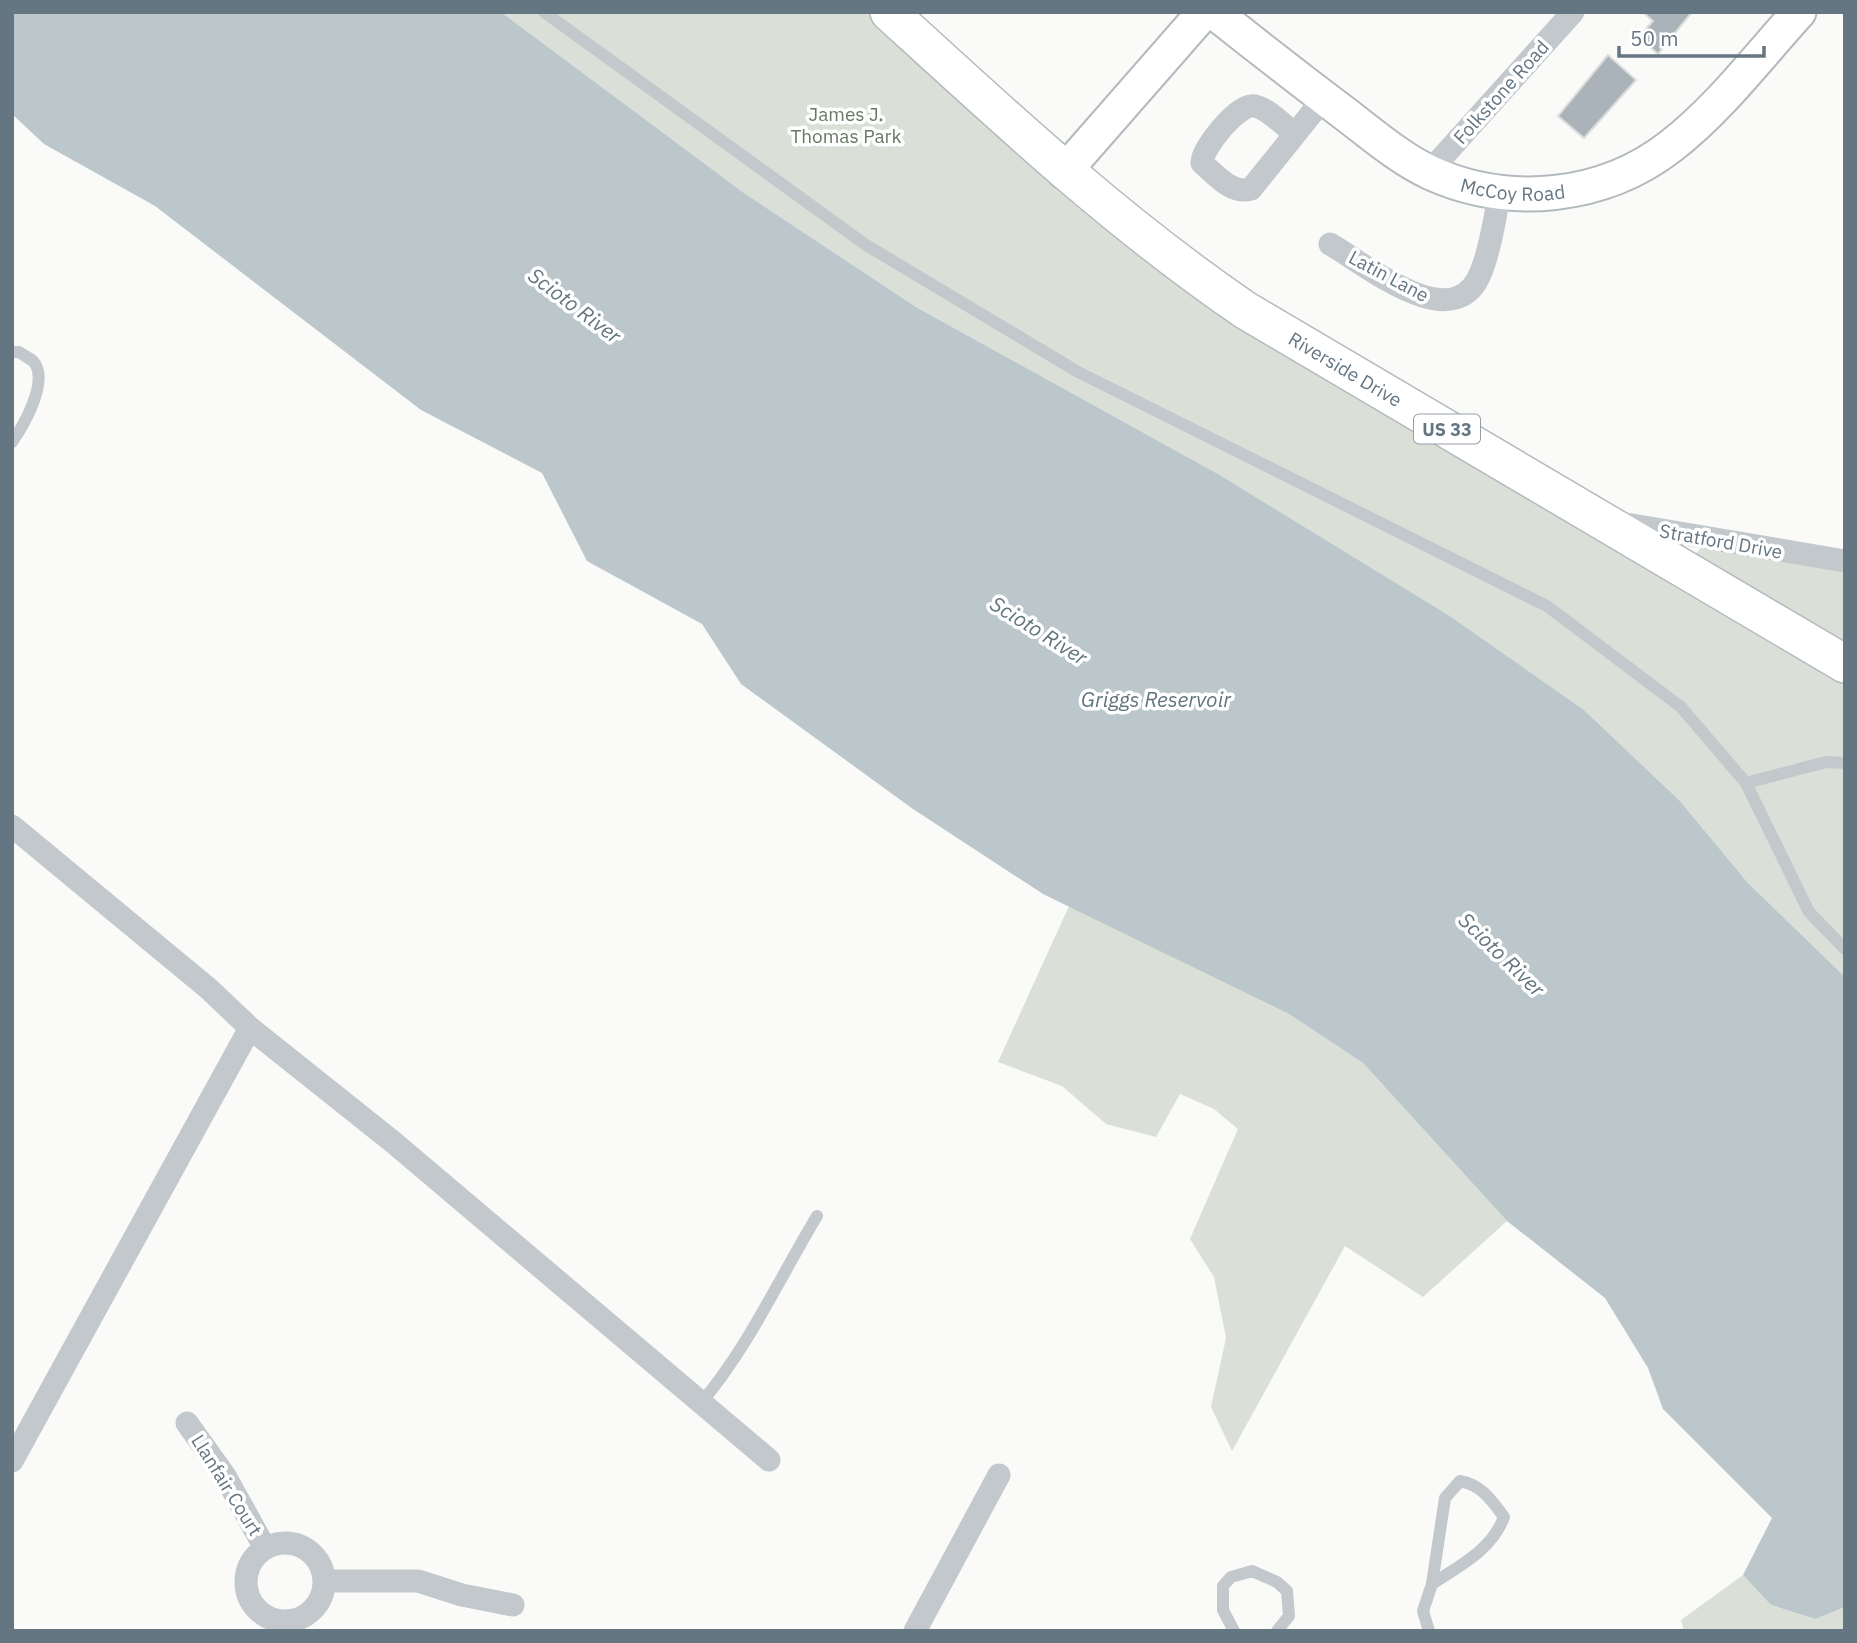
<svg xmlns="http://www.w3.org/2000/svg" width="1857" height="1643" viewBox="0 0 1857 1643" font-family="'IBM Plex Sans',sans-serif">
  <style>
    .green { fill: #dadfd7 }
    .water { fill: #bbc7cb }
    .building { fill: #aab3b9; stroke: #dcdcda; stroke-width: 2 }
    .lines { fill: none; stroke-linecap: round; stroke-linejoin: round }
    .secondary-casing { stroke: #b3babf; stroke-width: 37 }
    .primary-casing { stroke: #b5babe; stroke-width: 40 }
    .lane { stroke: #c3c8cc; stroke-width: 12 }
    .street { stroke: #c3c8cc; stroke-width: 23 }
    .secondary { stroke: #fff; stroke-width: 33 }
    .primary { stroke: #fff; stroke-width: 37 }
    .labels { text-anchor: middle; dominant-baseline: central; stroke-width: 7; stroke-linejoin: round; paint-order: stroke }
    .shield { fill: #fff; stroke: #939fa8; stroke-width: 2 }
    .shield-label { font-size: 18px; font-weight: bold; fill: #657683 }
    .street-label { font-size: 19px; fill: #657683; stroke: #fff }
    .park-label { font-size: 19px; fill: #687a64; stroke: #fff }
    .water-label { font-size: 21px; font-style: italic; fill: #60757c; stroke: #fff }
  </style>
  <rect width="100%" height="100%" fill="#fafaf8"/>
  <!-- green -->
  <path class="green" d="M501,12H889L1124,222L1845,664V977L1748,883L1679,800L1584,710L1450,616L1218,474L916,307L744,193Z
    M1703,546L1845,569V645L1693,556Z
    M1069,906L1289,1014L1363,1063L1507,1221L1423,1297L1345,1246L1232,1451L1211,1407L1226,1338L1214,1277L1190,1239L1238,1129L1214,1109L1180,1094L1156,1137L1106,1124L1062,1086L998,1062Z
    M1743,1575L1771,1605L1814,1619L1845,1607V1631H1684L1681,1620Z"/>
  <!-- water -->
  <path class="water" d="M12,12H501L744,193L916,307L1218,474L1450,616L1584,710L1679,800L1748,883L1845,977V1607L1815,1619L1771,1605L1743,1575L1772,1518L1663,1409L1648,1368L1605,1298L1507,1221L1363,1063L1289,1014L1043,894L913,809L741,684L702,624L587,561L542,473L421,410L155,206L44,144L12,114Z"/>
  <!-- building -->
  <path class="building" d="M1643,12H1692L1658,54L1639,37L1653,21Z
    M1608,55L1636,80L1584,138L1558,116Z"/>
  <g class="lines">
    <!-- secondary casing -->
    <g class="secondary-casing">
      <g id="secondary">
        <path id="s1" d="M1214,12C1258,47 1303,82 1348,116C1374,136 1401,159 1431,173C1509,208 1603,199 1671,146C1719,109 1758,57 1799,12"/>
        <path d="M1064,172L1204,12"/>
      </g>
    </g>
    <!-- primary casing -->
    <g class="primary-casing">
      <g id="primary">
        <path id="s2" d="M889,12C1005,118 1115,221 1245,310L1845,664"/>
      </g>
    </g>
    <!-- lane -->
    <path class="lane" d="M544,12L866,245L1078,372L1547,606L1681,707L1746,783L1809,912L1845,949
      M12,352H19C23,355 29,358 33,361C50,380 24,425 12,442
      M1746,783L1826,762L1845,763
      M701,1403C749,1346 779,1279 817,1216
      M1234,1631L1223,1610V1586L1231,1577L1252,1571L1277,1582L1287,1591L1289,1616L1277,1631
      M1429,1631L1423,1611L1432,1584L1445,1498L1460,1481C1482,1485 1492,1501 1504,1517C1492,1550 1459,1566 1432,1584"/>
    <!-- street -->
    <path class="street" d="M1295,134C1284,126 1269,109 1255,106C1239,102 1201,149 1202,163C1216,175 1232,195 1251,189L1324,98
      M1429,172L1573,12
      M1330,244C1368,266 1455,339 1481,272C1491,248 1494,219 1500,193
      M1620,523L1845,561
      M12,826L209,989L250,1028L393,1142L769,1460
      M187,1423L225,1476L265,1548
      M12,1461L250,1028
      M246 1582a39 39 0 1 1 78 0a39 39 0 1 1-78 0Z
      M325,1581H418L462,1595L513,1605
      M915,1631L999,1475"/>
    <!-- secondary -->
    <use href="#secondary" class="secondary"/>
    <!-- primary -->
    <use href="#primary" class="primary"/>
  </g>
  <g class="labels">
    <!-- shield labels -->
    <rect class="shield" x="1414" y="414.5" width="66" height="29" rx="5"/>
    <g class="shield-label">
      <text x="1447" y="429">US 33</text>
    </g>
    <!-- street labels -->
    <g class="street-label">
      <text transform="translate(1501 92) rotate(-48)">Folkstone Road</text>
      <text stroke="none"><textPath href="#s1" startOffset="355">McCoy Road</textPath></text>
      <text transform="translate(1389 276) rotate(28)">Latin Lane</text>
      <text stroke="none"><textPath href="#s2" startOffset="581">Riverside Drive</textPath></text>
      <text transform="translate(1721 541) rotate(10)">Stratford Drive</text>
      <text transform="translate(227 1485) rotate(58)">Llanfair Court</text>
    </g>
    <!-- park labels -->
    <g class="park-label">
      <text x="846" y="114">James J.<tspan x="846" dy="22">Thomas Park</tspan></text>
    </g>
    <!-- water labels -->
    <g class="water-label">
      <text transform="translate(575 305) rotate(37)">Scioto River</text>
      <text transform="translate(1039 630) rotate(32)">Scioto River</text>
      <text x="1156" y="699">Griggs Reservoir</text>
      <text transform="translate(1502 954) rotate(44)">Scioto River</text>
    </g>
  </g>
  <!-- border -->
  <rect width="1857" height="1643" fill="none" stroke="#657683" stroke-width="28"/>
  <!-- scale -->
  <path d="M1619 46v10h145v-10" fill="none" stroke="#657683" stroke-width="3.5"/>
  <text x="1630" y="46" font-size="21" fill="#657683" stroke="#ffffff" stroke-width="5" paint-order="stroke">50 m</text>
</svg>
